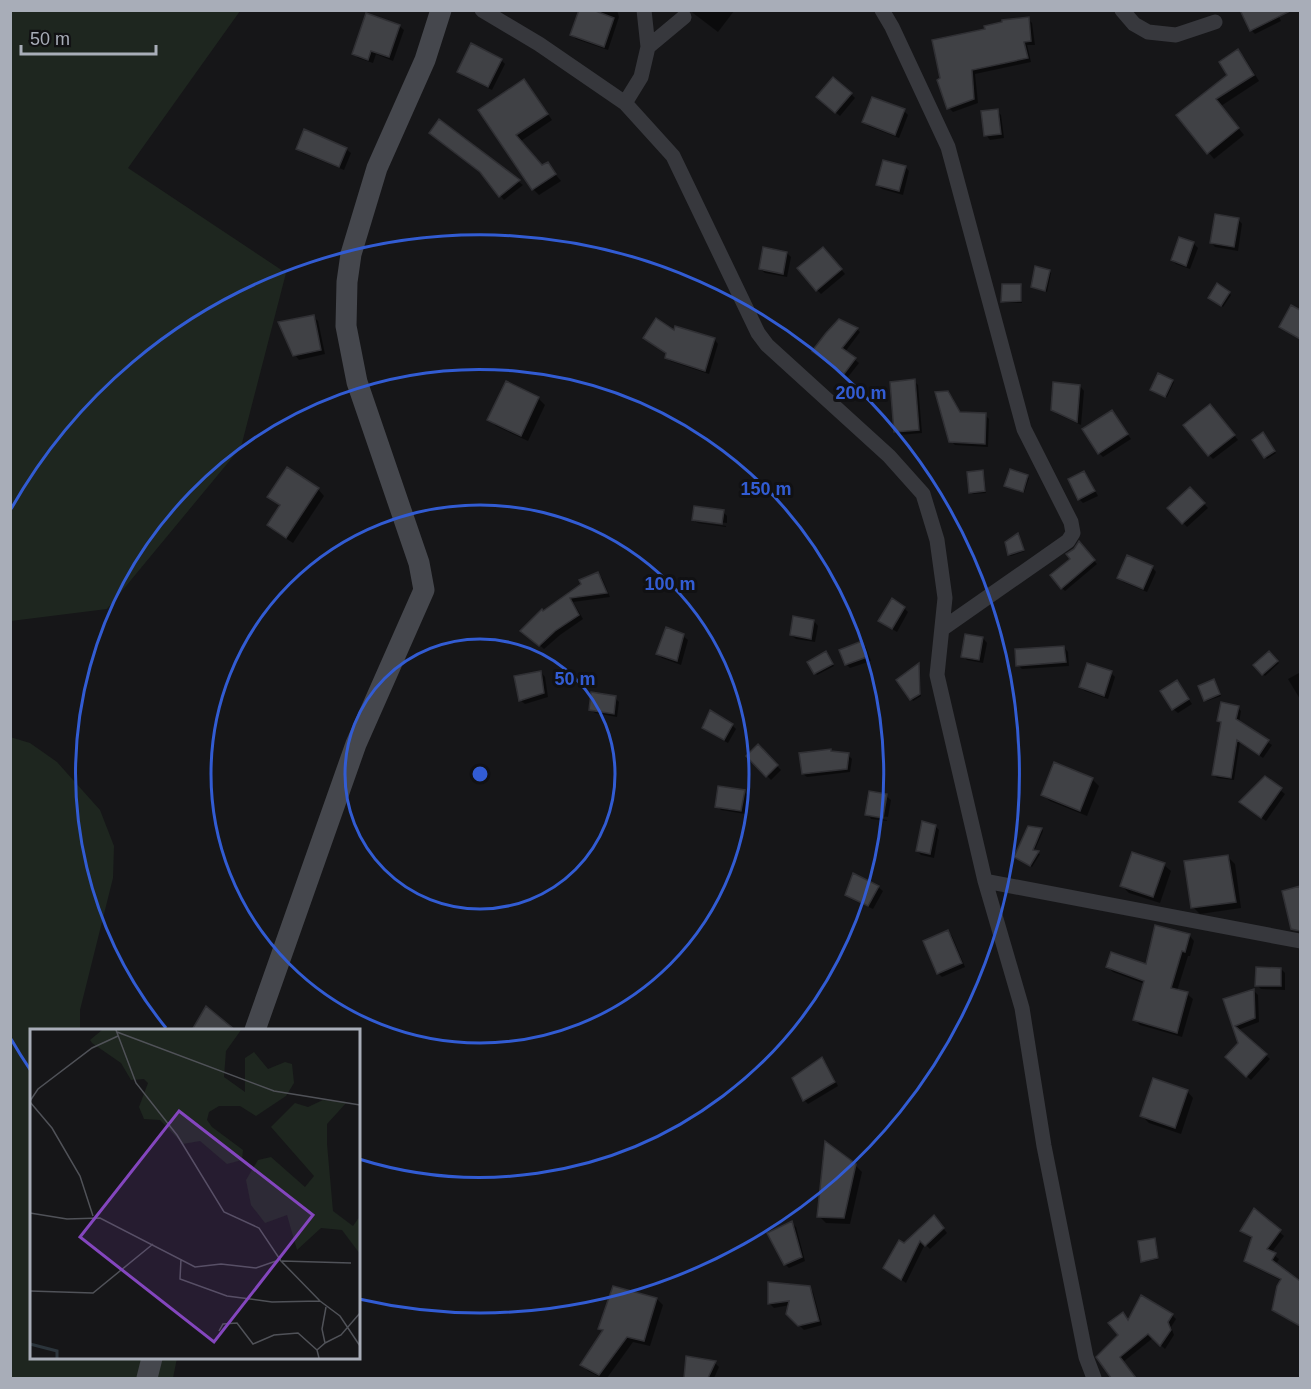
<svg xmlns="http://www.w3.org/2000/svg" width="1311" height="1389" viewBox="0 0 1311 1389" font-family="Helvetica,sans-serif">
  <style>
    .green { fill: #1e261f }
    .shadow { fill: #0007 }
    .building { fill: #404145; stroke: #303034; stroke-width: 1.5 }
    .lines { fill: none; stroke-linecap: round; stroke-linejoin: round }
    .minor { stroke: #37383d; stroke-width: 15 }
    .secondary { stroke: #45474d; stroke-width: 21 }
    .ring { fill: none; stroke: #325cd3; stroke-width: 3 }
    .inset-river { fill: none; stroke: #2c353c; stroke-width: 3 }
    .inset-road { fill: none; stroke: #505258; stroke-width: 1.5 }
    .view { fill: #8446be; fill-opacity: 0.15; stroke: #8446be; stroke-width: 3 }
    .inset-edge { fill: none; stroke: #a8adb8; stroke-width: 3 }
    .centre { fill: #325cd3; stroke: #111113; stroke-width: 3 }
    .ring-label { font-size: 18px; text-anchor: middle; font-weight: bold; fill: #325cd3; stroke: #111113; stroke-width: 6; stroke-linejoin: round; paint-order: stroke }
  </style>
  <rect width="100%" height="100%" fill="#161618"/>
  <!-- green -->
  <path class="green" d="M10,11H240L128,168L286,273L241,447L107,609L11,621Z
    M10,737L30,743L57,762L100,810L114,846L113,878L80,1010V1030H32V1358H177L173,1378H11Z"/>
  <!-- shadow -->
  <path class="shadow" d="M598,10H617L619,17L608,50L576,39L572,35L597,19Z
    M689,10H733L734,11L718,32Z
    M1276,10L1281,21L1255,34L1251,30Z
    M1028,19L1032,23L1035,45H1027L1031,62L975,74L978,103L953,112L949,108L986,30Z
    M399,26L404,30L393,61L376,54L373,63L358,58L354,53Z
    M1238,51L1244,57L1259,81L1221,106L1244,135L1214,159L1178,116L1229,75Z
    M501,60L505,64L492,90L463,76L459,71Z
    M524,81L530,87L552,120L521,141L543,167L547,164L561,181L539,195L533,189L480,111Z
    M851,94L855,98L840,116L822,101Z
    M904,111L908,115L899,138L868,126L864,122Z
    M997,111L1001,115L1004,138L990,140L986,135Z
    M439,121L519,182L523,185L504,200Z
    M297,149H346L351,153L344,170L302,153Z
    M905,167L909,171L903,195L882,189L878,185Z
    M1238,219L1242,224L1238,251L1215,247L1211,242Z
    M1180,239L1194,244L1198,248L1190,269L1176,264L1172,260Z
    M787,253L791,257L787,277L765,273L760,269Z
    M827,253L845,274L821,294L817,290Z
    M1049,271L1051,273L1047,292L1034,288L1032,287Z
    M1020,285L1022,287V303H1005L1003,301Z
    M1229,293L1231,295L1223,307L1211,299Z
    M313,316L318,321L325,354L299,360L295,355Z
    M676,327L715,340L718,344L709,374L670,361L666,357Z
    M857,329L860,332L845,352L859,363L848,377L818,354Z
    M914,381L918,385L922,433L900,435L896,431Z
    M1172,381L1174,382L1167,397L1154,391Z
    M1080,386L1084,391L1081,425L1057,414L1052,410Z
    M948,392L952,397L961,413L985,415L989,419L988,447L955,445L951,441Z
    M538,398L545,405L528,441L496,426L489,419Z
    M1214,410L1238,440L1213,459L1209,455Z
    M1112,411L1131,439L1103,457L1099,453Z
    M1265,436L1276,453L1267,459L1254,441Z
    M1011,471L1029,478L1024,493L1007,487Z
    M982,472L984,473L986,493L973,494L971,492Z
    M1084,473L1088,477L1098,496L1083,503L1079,499Z
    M318,489L324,496L293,543L276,532L269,525L281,507L269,496Z
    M1190,489L1208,508L1187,527L1169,508Z
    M723,512L727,516V523L696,519V522L693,519Z
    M696,522L726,526V527L698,523Z
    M1018,535L1025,551L1011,556L1009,555Z
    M1079,544L1097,564L1065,591L1062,588L1075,550Z
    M1152,567L1156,572L1147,592L1123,582L1119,577Z
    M598,574L602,578L610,597L573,602L583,619L560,635L544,649L527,635L543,613Z
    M904,608L908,612L897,632L884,624Z
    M814,621L818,626L815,642L796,639L791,635Z
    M683,636L688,640L681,665L662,658L657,654Z
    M983,638L987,643L983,663L967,660L963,656Z
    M861,643L866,647L871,661L850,668L846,664Z
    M1064,647L1068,652L1069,666L1022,669L1018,665Z
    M1269,653L1279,663L1265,676L1255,665Z
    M827,654L834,666L817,675L809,662Z
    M918,665L920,667L921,696L913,701L898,680Z
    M541,672L545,677L548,697L525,704L520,700Z
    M1111,673L1115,677L1108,699L1085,691L1080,687Z
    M1299,673L1300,674V699L1288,679Z
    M1177,682L1192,704L1178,713L1173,709Z
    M1215,683L1221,696L1207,701L1206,700Z
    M615,698L619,702L617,717L595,713L590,709Z
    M1238,708L1241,711L1239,723L1272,745L1263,758L1240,742L1234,780L1217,778L1213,774L1222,724L1219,721Z
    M732,725L736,729L728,743L708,732L704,728Z
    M758,747L781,770L771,780L748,756Z
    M833,753L848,755L852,759L850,772L807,777L803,774Z
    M1265,778L1285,794L1266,821L1245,806Z
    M1092,779L1099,786L1087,816L1050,801L1043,795Z
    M744,792L749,796L745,814L721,810L717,806Z
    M886,796L891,800L888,817L870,814V817L867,814Z
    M870,817L887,820V821L871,819Z
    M935,826L939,830L934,858L921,855L917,851Z
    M1029,828L1042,829L1043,831L1034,852L1040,854L1032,867L1018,858Z
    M1228,857L1235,864L1241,908L1200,914L1193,907Z
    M1164,865L1171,871L1160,903L1129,893L1122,886Z
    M878,887L883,891L873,909L851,899L847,895Z
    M1300,888V932H1298L1292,926L1284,892Z
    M948,932L952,936L965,967L942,977L938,973Z
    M1189,935L1194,941L1190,956H1188L1177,991L1187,994L1193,999L1182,1037L1140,1025L1135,1020L1145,984L1113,972L1108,967L1147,966Z
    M1281,969L1285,973V990L1261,989L1257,985Z
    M1254,991L1258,995L1259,1022L1238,1030L1270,1059L1251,1080L1227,1057L1239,1043L1225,1000Z
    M207,1009L233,1030H193Z
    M822,1059L826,1063L838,1086L808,1104L804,1100Z
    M1187,1091L1193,1098L1181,1134L1149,1123L1142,1116Z
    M855,1165L862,1172L850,1224L826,1223L819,1216Z
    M1255,1211L1284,1236L1271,1253L1279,1259L1276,1264L1300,1283V1326L1278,1314L1282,1281L1250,1265L1246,1261L1253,1239L1246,1235L1241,1231Z
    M938,1221L947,1233L930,1249L925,1244L906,1283L885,1268L904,1245Z
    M791,1223L796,1227L805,1261L789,1268L785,1264Z
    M1154,1240L1156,1242L1159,1259L1144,1262L1142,1261Z
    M809,1288L813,1292L822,1325L804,1330L788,1314L790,1305L774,1308L770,1304Z
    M657,1299L663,1305L650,1346L633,1342L607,1378H602L588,1371L582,1365L603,1332L600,1329Z
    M1172,1315L1176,1319L1171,1327L1174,1335L1165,1349L1153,1338L1123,1362L1136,1378H1113L1098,1357L1120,1335L1129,1321Z
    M687,1358L715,1363L719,1367L714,1378H686Z"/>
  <!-- building -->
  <path class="building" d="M579,10H593L614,18L604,47L570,35Z
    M1240,10H1292L1250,31Z
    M366,13L400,25L389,57L371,51L368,60L352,54Z
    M1029,17L1031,41L1024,42L1028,58L972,70L974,99L947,109L937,80L940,78L932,40L985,29L984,26L1002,22V20Z
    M471,43L502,59L488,87L457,72Z
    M1238,49L1254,75L1216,99L1239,128L1207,154L1176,115L1227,75L1219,62Z
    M833,77L852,93L835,113L816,97Z
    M524,79L548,114L516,135L542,165L548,162L556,174L532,190L478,110Z
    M872,97L905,109L895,135L862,122Z
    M998,109L1001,134L984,136L981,111Z
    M439,119L520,180L499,197L480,172L429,133Z
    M304,129L347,148L339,167L296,149Z
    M883,160L906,166L899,191L876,185Z
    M1215,214L1239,218L1234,247L1210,243Z
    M1179,237L1194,242L1186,266L1171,260Z
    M763,247L787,252L783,274L759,269Z
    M823,247L842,269L816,291L797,268Z
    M1035,266L1050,270L1045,291L1031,287Z
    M1217,283L1230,292L1221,306L1208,298Z
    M1002,284H1021V301L1001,302Z
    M1291,305L1300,310V339L1279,327Z
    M314,315L321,350L293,356L278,322Z
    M656,318L674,330L675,326L715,338L705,371L665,358L666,353L643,338Z
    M839,319L858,328L842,348L856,358L844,374L812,351L826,333Z
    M1158,373L1173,380L1165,397L1150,390Z
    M915,379L919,430L894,432L890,382Z
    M506,381L539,397L521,436L487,420Z
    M1053,382L1080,385L1077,422L1051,410Z
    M948,391L960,412L986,413L985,444L949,442L935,392Z
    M1210,404L1235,435L1208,456L1183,425Z
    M1112,410L1128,434L1098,454L1082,429Z
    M1263,432L1275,451L1264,458L1252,440Z
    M287,467L319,488L286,538L267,525L280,505L267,497Z
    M1010,469L1028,475L1023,492L1004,486Z
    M983,470L985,491L969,493L967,472Z
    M1084,471L1095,491L1078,500L1068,479Z
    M1190,487L1205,503L1182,524L1167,508Z
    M694,506L724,510L722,524L692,520Z
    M1018,533L1024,550L1008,555L1005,542Z
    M1079,541L1095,560L1061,589L1050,575L1070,559L1066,554L1074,549Z
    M1127,555L1153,566L1143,589L1117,578Z
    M598,572L607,593L570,598L579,615L555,631L539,646L520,631L542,609L543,611L581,584L579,580Z
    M892,598L905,607L892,629L878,621Z
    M793,616L814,620L811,639L790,635Z
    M666,627L684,634L677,661L656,654Z
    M965,634L983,637L979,660L961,657Z
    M862,641L867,657L845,665L839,650Z
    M1064,646L1066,662L1016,666L1015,649Z
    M826,651L833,664L814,674L807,662Z
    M1269,651L1278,661L1262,675L1253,665Z
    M919,663L920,694L910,700L896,680Z
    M1087,663L1112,671L1104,696L1079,687Z
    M541,671L544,693L519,701L514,676Z
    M1214,679L1220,694L1204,701L1198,686Z
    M1177,680L1189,699L1172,710L1160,691Z
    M591,692L616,696L614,714L589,710Z
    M1221,702L1239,706L1236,719L1269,740L1259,755L1237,740L1231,778L1212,775L1221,722L1217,721Z
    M710,710L733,724L724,740L702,728Z
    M758,744L778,765L766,777L746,756Z
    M831,749V751L849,753L847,769L802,774L799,753Z
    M1054,762L1093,778L1080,811L1041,795Z
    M1265,776L1282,788L1261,818L1239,802Z
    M718,786L745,790L741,811L715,807Z
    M869,791L887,794L883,818L865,815Z
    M922,821L936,825L930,854L916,851Z
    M1028,826L1042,828L1033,850L1039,851L1030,866L1014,857Z
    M1132,852L1165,863L1153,897L1120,886Z
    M1228,855L1236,902L1191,908L1184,861Z
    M853,873L879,886L868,906L845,895Z
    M1300,886V931L1291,929L1282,891Z
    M1155,925L1190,934L1185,952L1182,951L1171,988L1188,992L1177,1033L1133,1020L1144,981L1106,967L1111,952L1146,964Z
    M948,930L962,963L937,974L923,941Z
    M1256,967L1281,968V986H1255Z
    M1254,989L1255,1018L1235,1026L1267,1054L1246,1077L1225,1057L1238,1043L1223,999Z
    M206,1006L235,1030H192Z
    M822,1057L835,1082L803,1101L792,1078Z
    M1153,1078L1188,1090L1175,1128L1140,1116Z
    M825,1141L856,1164L844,1218L817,1217Z
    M1254,1208L1281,1230L1267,1249L1276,1253L1272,1260L1300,1281V1326L1272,1310L1277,1286L1281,1279L1244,1261L1252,1237L1240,1231Z
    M934,1215L944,1228L925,1246L920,1241L901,1280L883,1268L899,1240L904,1243Z
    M792,1221L802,1257L784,1265L767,1233Z
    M1155,1238L1158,1258L1141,1262L1138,1241Z
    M768,1282L810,1286L819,1321L798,1326L786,1314L789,1301L768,1304Z
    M613,1286L657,1298L644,1341L627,1337L599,1375L580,1365L603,1330L598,1329Z
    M1141,1295L1173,1314L1168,1322L1171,1330L1160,1346L1148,1334L1120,1357L1136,1378H1111L1096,1357L1118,1335L1108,1323L1123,1312L1128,1320Z
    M686,1356L716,1361L708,1378H684Z"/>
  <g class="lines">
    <!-- minor -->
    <path class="minor" d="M482,10L539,44L625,103L673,156L758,333L767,345L889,456L923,494L937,540L945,598L937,675L985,881L1022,1008L1044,1146L1086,1357L1094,1378
      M644,10L648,47
      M882,10L892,27L948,147L1024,429L1071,522L1073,533L1068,541L942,629
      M1122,10L1134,24L1148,32L1176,35L1215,22
      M625,103L641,77L648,47L684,17
      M985,881L1300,941"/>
    <!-- secondary -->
    <path class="secondary" d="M255,1030L356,744L424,590L419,563L357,382L346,326L347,282L351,254L377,168L425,60L441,10
      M147,1378L152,1358"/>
  </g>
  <!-- distance rings -->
  <g class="ring">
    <circle cx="480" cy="774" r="135"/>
    <circle cx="480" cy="774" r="269"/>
    <path d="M166 1028A404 404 0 1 1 359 1159"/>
    <path d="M31 1071A539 539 0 0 1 11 1039M11 509A539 539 0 1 1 359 1299"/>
  </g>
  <!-- overview -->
  <g transform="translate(30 1029)">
    <rect width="330" height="330" fill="#161618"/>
    <path d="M72,1H211L196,22L194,48L215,63V29L224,23L238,40L255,33L262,35L264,54L256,67L226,87L210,77H189L179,83L177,91L182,98L213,121L212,131L197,135L170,112L153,115L130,91L114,90L109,78L118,54L114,50L101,51L91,34L62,14L60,11ZM293,71L317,73L297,95V115L303,182L323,197L330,187V225L312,201L291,199L267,221L257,186L235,194L221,176L216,151L228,131L241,128L275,158L284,147L241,98L265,74L278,78Z" fill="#1e261f"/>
    <path class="inset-river" d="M0,315L27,322V329"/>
    <path class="inset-road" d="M86,1L106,54L147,106L194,183L229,199L251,232L290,272L310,287L330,317M87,3L244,62L330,76M0,72L8,60L62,19L88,7M0,73L22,99L50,147L63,187M0,184L37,190L70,189L165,238L191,235L226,239L249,231M151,230L150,250L197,267L242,273L290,272M252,232L321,234M0,262L63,264L123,215M189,302L193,295L207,294L223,315L244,306L268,304L287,321M295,314L311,306L330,284M289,329L287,321L295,314L292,300L296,278"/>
    <path class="view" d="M149,82L283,186L184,313L50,208Z"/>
    <rect width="330" height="330" class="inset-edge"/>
  </g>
  <circle cx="480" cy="774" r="9" class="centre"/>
  <g class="ring-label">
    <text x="861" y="399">200 m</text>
    <text x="766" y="495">150 m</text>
    <text x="670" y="590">100 m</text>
    <text x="575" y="685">50 m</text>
  </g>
  <!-- border -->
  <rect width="1311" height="1389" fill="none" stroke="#a8adb8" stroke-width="24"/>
  <!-- scale -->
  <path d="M21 45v9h135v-9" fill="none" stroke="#a8adb8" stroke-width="3"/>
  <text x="30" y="45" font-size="18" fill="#a8adb8" stroke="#111113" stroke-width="4.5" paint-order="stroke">50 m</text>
</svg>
